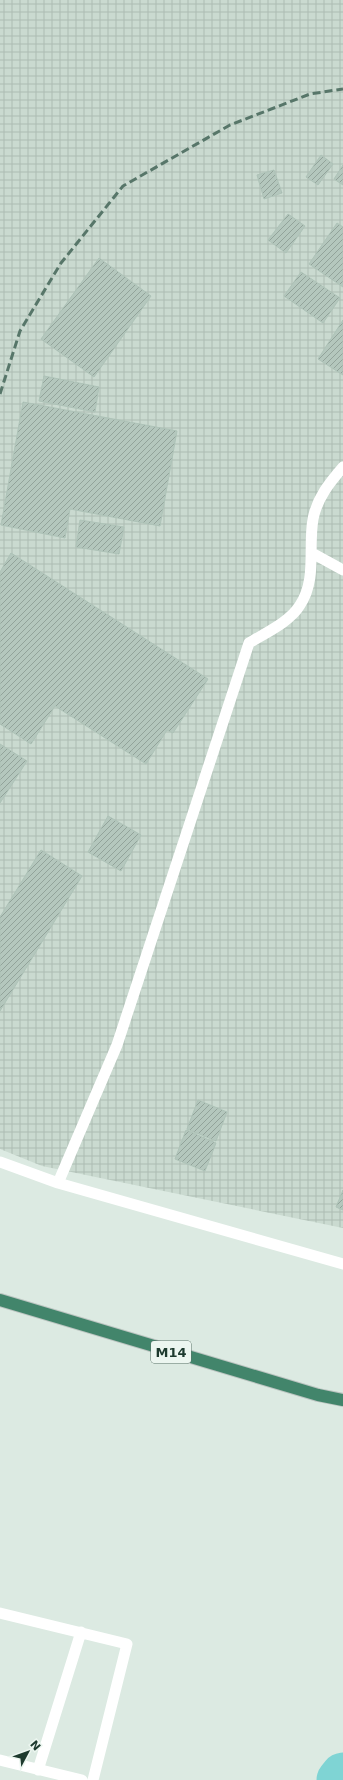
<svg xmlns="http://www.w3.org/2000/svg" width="343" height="1780" viewBox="0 0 343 1780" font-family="'DejaVu Sans',sans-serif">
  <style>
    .industrial { fill: url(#industrial-grid) }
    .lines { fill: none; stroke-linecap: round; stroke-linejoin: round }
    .river { stroke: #7fd4d4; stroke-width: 45 }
    .building { fill: url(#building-hatch); stroke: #aec3b8 }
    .trunk-casing { stroke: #bbc4c0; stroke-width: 14 }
    .service { stroke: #fff; stroke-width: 11 }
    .trunk { stroke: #42856b; stroke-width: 12 }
    .rail { stroke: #577669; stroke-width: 3; stroke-dasharray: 8 4; stroke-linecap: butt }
    .labels { text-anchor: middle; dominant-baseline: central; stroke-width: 3.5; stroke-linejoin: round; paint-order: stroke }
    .shield { fill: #ecf6f0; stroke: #5b7268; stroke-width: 1 }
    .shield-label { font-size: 13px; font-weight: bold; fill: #1d3a2e }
  </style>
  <defs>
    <pattern id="industrial-grid" width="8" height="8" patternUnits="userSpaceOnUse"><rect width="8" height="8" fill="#cadad0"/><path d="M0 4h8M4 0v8" fill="none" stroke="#adbcb3"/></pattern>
    <pattern id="building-hatch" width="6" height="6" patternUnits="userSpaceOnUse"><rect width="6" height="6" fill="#b4c7bd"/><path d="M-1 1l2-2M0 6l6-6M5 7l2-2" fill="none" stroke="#92a39a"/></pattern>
  </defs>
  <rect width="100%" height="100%" fill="#dceae2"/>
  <!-- industrial -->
  <path class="industrial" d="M0,0H343V1228L42,1166L0,1149Z"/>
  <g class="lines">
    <!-- river -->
    <path class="river" d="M339,1780L343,1775"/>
  </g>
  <!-- building -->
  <path class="building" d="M321,155L333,164L318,185L306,177Z
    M343,165V185L334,179Z
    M274,170L282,193L264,199L257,175Z
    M288,214L305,226L286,253L268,240Z
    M337,223L343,227V287L309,264Z
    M99,258L151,296L94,377L41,339Z
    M301,272L340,298L323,323L284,296Z
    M343,320V375L318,359Z
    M44,376L99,387L95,412L39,401Z
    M23,402L177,431L160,526L70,509L65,538L1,525Z
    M80,520L124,527L119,554L76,547Z
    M11,553L208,679L173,733L167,730L146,764L55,706L31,744L0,724V572Z
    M0,744L27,761L0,803Z
    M108,816L141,835L121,871L88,852Z
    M41,850L82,876L0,1011V917Z
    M198,1100L227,1112L216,1141L187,1129Z
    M186,1130L216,1143L205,1171L175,1159Z
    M343,1190V1210L336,1207Z"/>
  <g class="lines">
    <!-- trunk casing -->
    <g class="trunk-casing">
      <path id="trunk" d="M0,1300L318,1395L343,1400"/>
    </g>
    <!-- service -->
    <path class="service" d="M312,553L343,570
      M0,1162L58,1183L343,1264
      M58,1183L117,1045L249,643C265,633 290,622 300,605C317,580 308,547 313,519C317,498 330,482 343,467
      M0,1613L127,1644L93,1780
      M0,1760L82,1780
      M38,1770L81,1632"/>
    <!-- trunk -->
    <use href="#trunk" class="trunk"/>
    <!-- rail -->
    <path class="rail" d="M0,394L20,331L61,263L123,186L230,125L310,94L343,89"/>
  </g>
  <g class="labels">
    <!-- shield labels -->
    <rect class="shield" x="151" y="1341" width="40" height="22" rx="3"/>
    <g class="shield-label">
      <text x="171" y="1352">M14</text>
    </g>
  </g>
  <!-- north arrow -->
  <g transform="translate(28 1752) rotate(49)" stroke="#ecf6f0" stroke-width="3" paint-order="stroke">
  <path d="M0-3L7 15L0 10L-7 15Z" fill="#1d3a2e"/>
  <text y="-6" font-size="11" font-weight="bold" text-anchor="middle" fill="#1d3a2e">N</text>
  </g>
</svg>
